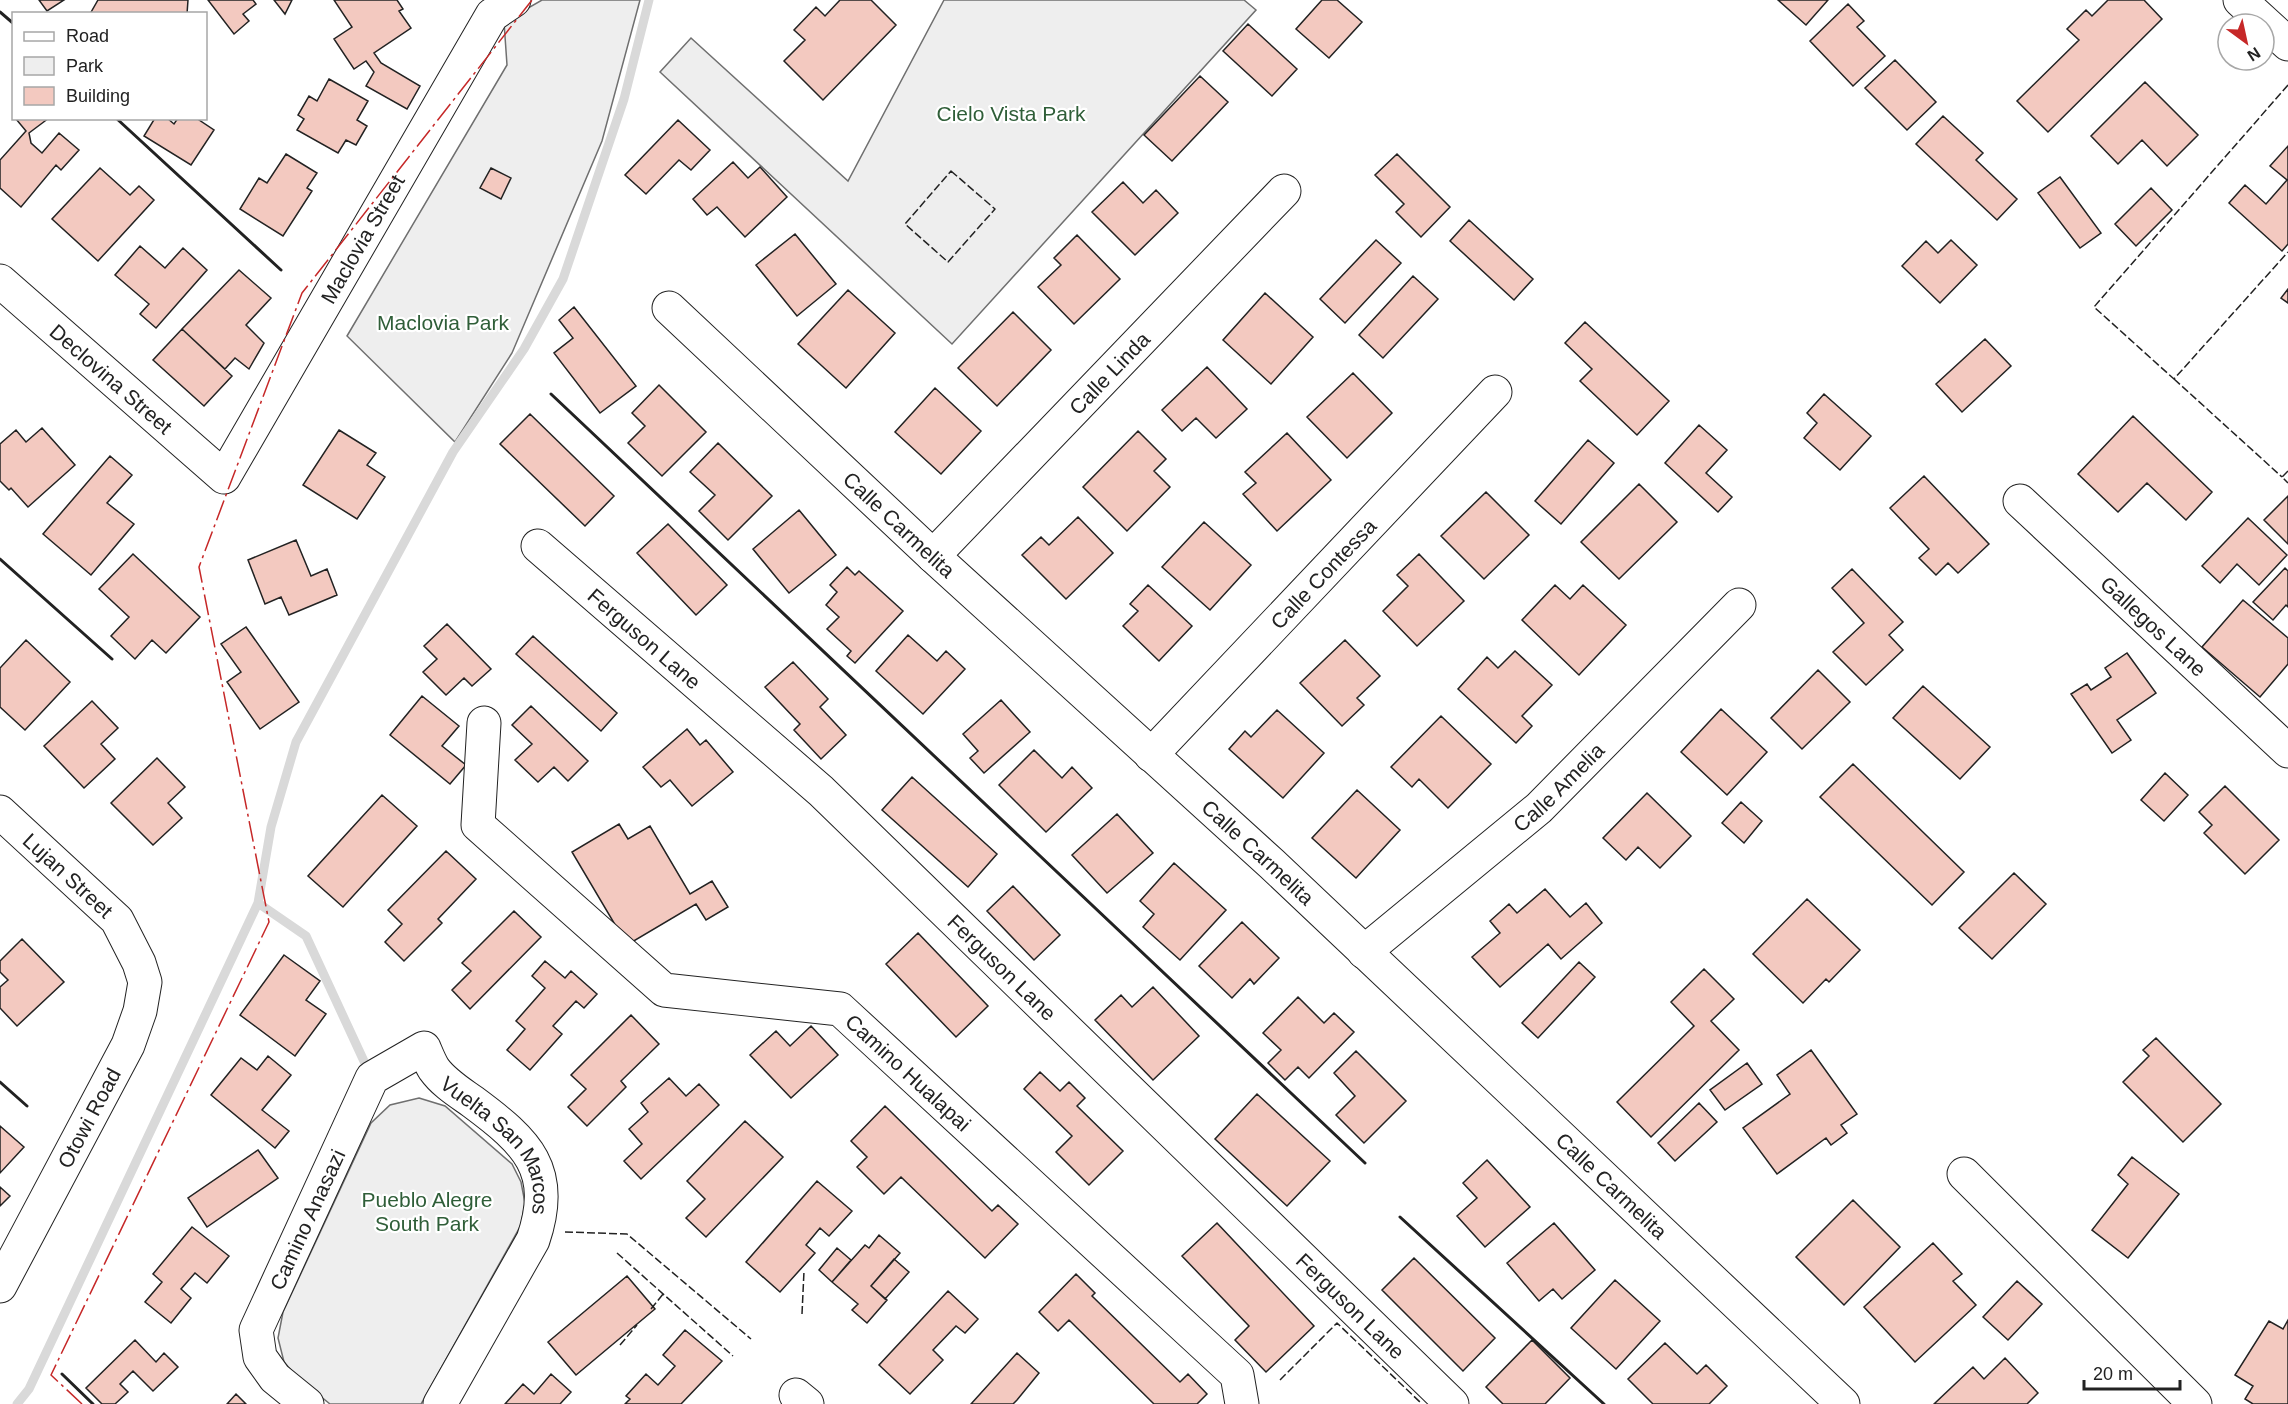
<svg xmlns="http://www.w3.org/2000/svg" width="2288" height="1404" viewBox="0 0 2288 1404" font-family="Arial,sans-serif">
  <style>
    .green { fill: #eee; stroke: #6f6f6f; stroke-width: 1.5 }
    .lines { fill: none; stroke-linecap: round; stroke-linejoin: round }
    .stream { stroke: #d9d9d9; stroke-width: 9 }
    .building { fill: #f3c9c0; stroke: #222; stroke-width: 1.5 }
    .minor-casing { stroke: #222; stroke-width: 35 }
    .minor { stroke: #fff; stroke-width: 33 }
    .fence { stroke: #222; stroke-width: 1.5; stroke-dasharray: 8 3; stroke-linecap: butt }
    .wall { stroke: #222; stroke-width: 3 }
    .power { stroke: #c62828; stroke-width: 1.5; stroke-dasharray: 21 4.5 3 4.5; stroke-linecap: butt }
    .labels { text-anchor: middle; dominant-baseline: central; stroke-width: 4.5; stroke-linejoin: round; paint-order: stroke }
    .park-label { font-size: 21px; fill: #2f5e38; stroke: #fff }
    .street-label { font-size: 21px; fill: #222; stroke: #fff }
  </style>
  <rect width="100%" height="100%" fill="#fff"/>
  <!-- green -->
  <path class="green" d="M542,0H640L602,141L512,353L455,442L347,336L507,65L504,22Z
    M944,0H1244L1256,10L952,344L660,72L691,38L848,181Z
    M419,1098L445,1106L512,1164L521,1182L525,1203L521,1225L421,1404H330L298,1378L284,1362L278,1338L283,1312L371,1123L390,1105Z"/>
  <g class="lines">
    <!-- stream -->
    <path class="stream" d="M258,903L306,936L369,1072
      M17,1404L29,1389L258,903L271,827L296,742L453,452L524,349L563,279L624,99L649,0"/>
  </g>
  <!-- building -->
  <path class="building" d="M39,0H64L47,11Z
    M98,0H188L187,14H90Z
    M208,0H253L256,4L243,14L249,21L234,34Z
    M274,0H292L285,14Z
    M397,0L403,9L399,11L411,28L374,53L381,63L420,86L407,109L366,86L374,72L366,61L354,69L334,39L352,27L334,0Z
    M840,0H871L896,25L823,100L784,61L805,40L794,30L816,7L825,16Z
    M1322,0H1337L1362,22L1329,58L1296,29Z
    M1778,0H1828L1806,25Z
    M2108,0H2144L2162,19L2048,132L2017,101L2079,40L2067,29L2086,10L2092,16Z
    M1848,4L1864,21L1857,27L1885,56L1853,86L1810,41Z
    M1248,24L1297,69L1272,96L1223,51Z
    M1895,60L1936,102L1907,130L1865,88Z
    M1200,76L1228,102L1172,161L1144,135Z
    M329,79L368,101L357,120L367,126L356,145L346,140L338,153L297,130L304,119L298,115L309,96L317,101Z
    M2145,82L2198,135L2167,166L2142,140L2118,164L2091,136Z
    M1943,116L1983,153L1976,160L2017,199L1997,220L1916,144Z
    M49,118L29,133L31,143L42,153L59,133L79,150L61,170L56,165L21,207L0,188V160L26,131L16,119Z
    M155,118H167L174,124L178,118H196L214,130L191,165L144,136Z
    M678,120L710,150L691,170L679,160L646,194L625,175Z
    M2288,146V244L2282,251L2229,203L2245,185L2266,204L2287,180L2270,166Z
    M286,154L317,173L307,188L312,191L283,236L240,209L259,178L267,183Z
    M1397,154L1450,207L1421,237L1396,212L1404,204L1375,175Z
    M733,162L748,178L760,167L787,197L745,237L717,207L707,215L693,199Z
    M100,168L130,195L139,186L154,200L98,261L52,219Z
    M491,168L511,178L501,199L480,188Z
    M2060,177L2101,233L2080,248L2038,193Z
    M1123,182L1143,203L1156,190L1178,213L1135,255L1092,212Z
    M2151,188L2172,210L2136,246L2115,224Z
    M1469,220L1533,279L1514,300L1450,241Z
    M795,234L836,284L797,316L756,265Z
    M1077,235L1120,279L1074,324L1038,287L1061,265L1054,258Z
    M1376,240L1401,263L1345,323L1320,299Z
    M1951,240L1977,265L1940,303L1902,266L1926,241L1938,253Z
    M140,246L165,268L183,248L207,270L156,328L140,314L149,304L115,275Z
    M239,270L271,298L246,325L264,343L249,369L235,358L225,369L182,329Z
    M1413,276L1438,299L1383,358L1359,335Z
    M2288,289V303L2281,298Z
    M848,290L895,333L846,388L798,344Z
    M1265,293L1313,337L1271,384L1223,340Z
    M574,307L636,386L600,413L554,353L573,338L559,320Z
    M1013,312L1051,350L997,406L958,368Z
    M1585,322L1669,401L1637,435L1580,381L1592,369L1565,343Z
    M182,329L232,376L204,406L153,360Z
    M1985,339L2011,366L1962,412L1936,384Z
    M1207,367L1247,409L1216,438L1196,418L1182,431L1162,410Z
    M1353,373L1392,413L1347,458L1307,417Z
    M659,385L706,432L662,476L628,443L645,426L632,413Z
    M935,388L981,431L941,474L895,432Z
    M1824,394L1871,436L1840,470L1804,438L1817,423L1807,413Z
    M530,414L614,496L585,526L500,444Z
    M2133,416L2212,492L2186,520L2147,483L2118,512L2078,474Z
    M1699,425L1727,450L1706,473L1732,497L1718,512L1665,463Z
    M42,428L75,465L28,507L11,488L9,490L0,481V444L16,430L26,442Z
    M339,430L376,453L367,465L385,477L357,519L303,485Z
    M1138,431L1166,459L1154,471L1170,487L1127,531L1083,487Z
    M1287,433L1331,480L1277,531L1243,494L1256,483L1245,472Z
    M1588,440L1614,463L1561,524L1535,501Z
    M718,443L772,496L728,540L699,511L715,495L690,472Z
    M110,456L132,475L107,503L134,524L91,575L43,534Z
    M1924,476L1989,544L1958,573L1948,563L1936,575L1919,558L1929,549L1890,508Z
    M1639,484L1677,522L1619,579L1581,542Z
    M1486,492L1529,535L1484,579L1441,536Z
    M2288,496V544L2264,520Z
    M799,510L836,555L789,593L753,549Z
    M1078,517L1113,553L1066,599L1022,555L1041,537L1049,545Z
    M2248,518L2287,555L2259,585L2237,564L2220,583L2202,566Z
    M1204,522L1251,565L1210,610L1162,567Z
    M668,524L727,585L696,615L637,553Z
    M296,540L311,576L327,569L337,595L289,615L281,597L265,604L248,560Z
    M133,554L200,617L166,653L152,640L135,659L111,636L129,617L99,589Z
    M1419,554L1464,601L1417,646L1383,611L1408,586L1397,575Z
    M847,567L855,575L859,571L903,611L855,663L847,656L851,651L827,629L839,617L826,605L837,592L830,585Z
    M2285,568L2288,571V607L2286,605L2273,620L2253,602Z
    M1852,569L1903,622L1889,635L1903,650L1866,685L1833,652L1864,623L1832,588Z
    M1148,585L1192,626L1159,661L1123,626L1138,611L1130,604Z
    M1555,585L1570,599L1583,585L1626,625L1579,675L1522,620Z
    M2243,600L2288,638V664L2260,697L2202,647Z
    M447,624L491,669L472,686L464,678L446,695L423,672L437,659L424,646Z
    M246,627L299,702L260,729L227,682L241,672L221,644Z
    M908,635L937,661L946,651L965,669L923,714L876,671Z
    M533,636L617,713L601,731L516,654Z
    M26,640L70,682L25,730L0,707V668Z
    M1345,640L1380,676L1357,698L1364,705L1342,726L1300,683Z
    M1515,651L1552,685L1522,716L1532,726L1516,743L1458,689L1487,657L1498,668Z
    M2127,653L2156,693L2117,720L2131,740L2112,753L2071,694L2087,684L2091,690L2111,677L2105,668Z
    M793,662L828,699L820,707L846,735L821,759L794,730L800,724L765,687Z
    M1818,670L1850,702L1802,749L1771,718Z
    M1923,686L1990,747L1960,779L1893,718Z
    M422,696L459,726L442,746L466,765L450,784L390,735Z
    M1001,700L1030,732L984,773L970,758L978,751L963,734Z
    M92,701L118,728L101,744L115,759L84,788L44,746Z
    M531,706L588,761L568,781L554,767L538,782L515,760L532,744L512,725Z
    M1721,709L1767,752L1727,795L1681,752Z
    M1277,710L1324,753L1283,798L1229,749L1245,731L1251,737Z
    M1441,716L1491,764L1448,808L1419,779L1412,787L1391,767Z
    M687,729L700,745L706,740L733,772L692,806L670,780L661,787L643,767Z
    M1034,750L1062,778L1072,767L1092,788L1046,832L999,785Z
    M157,758L185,787L168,803L182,818L153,845L111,803Z
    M1853,764L1964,872L1932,905L1820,797Z
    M2165,773L2188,795L2164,821L2141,800Z
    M912,777L997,854L968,887L882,810Z
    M2225,786L2279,840L2245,874L2204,833L2212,825L2199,812Z
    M1357,790L1400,830L1356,878L1312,838Z
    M1647,793L1691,836L1660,868L1638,847L1626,860L1603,838Z
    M382,795L417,826L343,907L308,876Z
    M1741,802L1762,821L1744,843L1722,823Z
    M1117,814L1153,853L1107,893L1072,855Z
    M619,824L628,839L650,826L690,894L712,881L728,907L706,920L696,904L627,945L572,852Z
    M446,851L476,879L438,919L442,923L404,961L385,942L402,924L388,910Z
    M1174,863L1226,910L1180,960L1143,927L1154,914L1140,901Z
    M2014,873L2046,904L1992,959L1959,928Z
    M1013,886L1060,935L1034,960L987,911Z
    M1545,889L1570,917L1586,903L1602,923L1561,959L1548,944L1500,987L1472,957L1500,933L1490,921L1509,904L1517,913Z
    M1807,899L1860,950L1829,982L1826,979L1803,1003L1753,954Z
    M514,911L541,937L470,1009L452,990L471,971L462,963Z
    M1242,922L1279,958L1254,984L1250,979L1232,998L1199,966Z
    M918,933L988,1006L956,1037L886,964Z
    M22,939L64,982L17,1026L0,1008V987L8,980L0,972V961Z
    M284,955L320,981L306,1000L326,1014L295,1056L240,1015Z
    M545,961L565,978L571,971L597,994L584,1008L576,1001L553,1026L562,1034L530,1070L507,1050L525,1029L516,1021L545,988L532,976Z
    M1579,962L1595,977L1538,1038L1522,1023Z
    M1704,969L1734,999L1711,1021L1739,1050L1651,1137L1617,1102L1694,1026L1671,1002Z
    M1153,987L1199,1036L1153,1080L1095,1020L1121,995L1132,1007Z
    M1298,997L1324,1023L1334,1013L1354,1032L1309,1078L1298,1067L1285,1080L1268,1063L1281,1050L1263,1033Z
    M631,1015L659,1044L621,1081L626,1087L587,1126L568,1107L586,1089L571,1075Z
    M811,1026L838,1055L791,1098L750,1055L776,1031L790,1046Z
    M2156,1038L2221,1104L2183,1142L2123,1082L2149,1056L2143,1050Z
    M1811,1050L1857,1114L1841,1125L1847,1133L1831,1145L1826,1138L1777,1174L1743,1128L1790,1094L1777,1075Z
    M1356,1051L1406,1101L1364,1143L1336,1115L1355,1096L1334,1073Z
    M268,1056L291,1075L262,1110L289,1131L275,1148L211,1095L241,1058L257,1070Z
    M1747,1063L1762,1084L1725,1110L1710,1090Z
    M1040,1072L1060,1091L1069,1082L1085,1098L1077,1106L1123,1151L1089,1185L1056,1152L1072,1136L1024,1089Z
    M669,1078L686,1096L699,1084L719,1105L641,1179L624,1161L642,1144L629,1129L648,1112L641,1103Z
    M1257,1094L1330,1161L1287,1206L1215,1139Z
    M1699,1103L1717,1122L1675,1161L1658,1143Z
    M885,1106L992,1211L998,1205L1018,1224L985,1258L901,1177L884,1194L857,1167L867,1157L851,1141Z
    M745,1121L783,1157L706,1237L686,1218L705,1199L687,1181Z
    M0,1126L24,1147L0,1173Z
    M258,1150L278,1178L207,1227L188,1198Z
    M2132,1157L2179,1194L2128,1258L2092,1230L2128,1184L2118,1175Z
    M1487,1160L1530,1207L1485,1247L1457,1216L1477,1198L1463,1183Z
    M817,1181L852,1211L829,1236L820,1228L806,1245L815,1253L780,1292L746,1262Z
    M0,1187L10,1196L0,1206Z
    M1853,1200L1900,1247L1844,1305L1796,1257Z
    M1217,1223L1314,1326L1266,1372L1235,1340L1249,1326L1182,1256Z
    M1554,1223L1595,1270L1562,1299L1553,1289L1539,1301L1507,1263Z
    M192,1227L229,1256L207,1283L195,1273L181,1289L191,1298L171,1323L145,1302L162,1282L153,1274Z
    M879,1235L900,1253L871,1286L887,1300L867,1323L852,1310L858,1304L832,1282L865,1245L869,1248Z
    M1933,1243L1962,1274L1953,1281L1976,1305L1915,1362L1864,1307Z
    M837,1248L851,1260L832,1282L819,1270Z
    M1414,1258L1495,1338L1463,1371L1382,1290Z
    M894,1259L909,1272L885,1299L871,1286Z
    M1076,1274L1095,1293L1092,1296L1180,1382L1188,1374L1207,1394L1197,1404H1154L1069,1320L1058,1331L1039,1312Z
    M627,1276L655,1309L576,1375L548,1342Z
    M1615,1280L1660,1321L1616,1369L1571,1328Z
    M2017,1281L2042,1304L2008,1340L1983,1317Z
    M948,1291L978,1319L965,1333L956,1326L933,1350L943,1360L910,1394L879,1365Z
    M2288,1320V1404H2253L2245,1399L2253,1386L2235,1375L2269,1321L2283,1329Z
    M685,1330L722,1361L681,1404H625L630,1399L626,1396L646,1374L658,1385L675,1366L663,1355Z
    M135,1340L156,1362L164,1353L178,1367L153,1391L133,1371L120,1384L128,1392L115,1404H102L86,1388Z
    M1532,1340L1570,1378L1545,1404H1503L1486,1387Z
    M1665,1343L1697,1374L1706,1365L1727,1386L1709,1404H1653L1628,1379Z
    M1017,1353L1039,1373L1017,1400L1013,1404H971Z
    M2005,1358L2038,1393L2027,1404H1934L1973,1367L1984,1379Z
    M551,1374L571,1392L560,1404H505L523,1384L534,1394Z
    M236,1394L246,1404H227Z"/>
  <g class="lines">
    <!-- minor casing -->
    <g class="minor-casing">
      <g id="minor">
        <path d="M2240,0L2288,44"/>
        <path id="s1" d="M0,281L224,477L492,15L514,0"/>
        <path id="s2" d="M669,308L933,556L1272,864L1843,1404"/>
        <path id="s3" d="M2020,501L2288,751"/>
        <path id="s4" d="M538,546L821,791L1452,1404"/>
        <path id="s5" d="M933,556L1284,191"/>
        <path id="s6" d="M484,723L478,825L664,990L840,1009L1237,1375L1242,1404"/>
        <path id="s7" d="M1151,755L1495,392"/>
        <path id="s8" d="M0,812L117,920L139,963L145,982L140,1011L128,1045L0,1286"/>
        <path id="s9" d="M1364,952L1539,808L1739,605"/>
        <path d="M1964,1174L2195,1404"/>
        <path d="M796,1395L807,1404"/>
        <path id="s10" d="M307,1404L275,1378L260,1357L256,1330L372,1078L424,1048C427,1055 430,1063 434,1069C444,1083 459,1092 473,1102C527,1142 557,1170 533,1240L440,1404"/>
      </g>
    </g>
    <!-- minor -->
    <use href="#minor" class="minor"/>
    <!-- fence -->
    <path class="fence" d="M2288,85L2094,307L2174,379L2288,252
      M951,171L995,209L948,262L905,224Z
      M2174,379L2282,477
      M2288,471L2282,477L2288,483
      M565,1232L627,1234L751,1339
      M617,1253L733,1356
      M651,1309L663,1294
      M802,1314L804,1271
      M620,1345L637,1325
      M1280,1380L1337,1323L1422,1404"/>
    <!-- wall -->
    <path class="wall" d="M0,12L14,24
      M116,118L281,270
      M551,394L1365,1163
      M0,559L112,659
      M0,1082L27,1106
      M1400,1217L1604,1404
      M62,1374L93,1404"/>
    <!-- power -->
    <path class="power" d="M82,1404L51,1375L269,922L199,567L302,293L532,0"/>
  </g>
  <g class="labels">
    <!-- park labels -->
    <g class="park-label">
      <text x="1011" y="113">Cielo Vista Park</text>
      <text x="443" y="322">Maclovia Park</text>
      <text x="427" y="1199">Pueblo Alegre<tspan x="427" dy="24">South Park</tspan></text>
    </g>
    <!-- street labels -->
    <g class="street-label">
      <text stroke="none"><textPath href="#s1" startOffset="573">Maclovia Street</textPath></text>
      <text stroke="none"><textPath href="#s5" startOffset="254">Calle Linda</textPath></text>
      <text stroke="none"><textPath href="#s1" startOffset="148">Declovina Street</textPath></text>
      <text stroke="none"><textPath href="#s2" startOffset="316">Calle Carmelita</textPath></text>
      <text stroke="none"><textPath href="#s7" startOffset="250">Calle Contessa</textPath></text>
      <text stroke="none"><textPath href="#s3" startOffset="183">Gallegos Lane</textPath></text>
      <text stroke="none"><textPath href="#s4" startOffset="141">Ferguson Lane</textPath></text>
      <text stroke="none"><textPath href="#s9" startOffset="255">Calle Amelia</textPath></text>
      <text stroke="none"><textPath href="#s2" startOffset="802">Calle Carmelita</textPath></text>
      <text stroke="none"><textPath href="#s8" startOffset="93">Lujan Street</textPath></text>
      <text stroke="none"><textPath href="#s4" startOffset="627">Ferguson Lane</textPath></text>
      <text stroke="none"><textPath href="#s6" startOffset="621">Camino Hualapai</textPath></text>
      <text transform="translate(89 1118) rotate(-62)">Otowi Road</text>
      <text stroke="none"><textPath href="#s10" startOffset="558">Vuelta San Marcos</textPath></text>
      <text stroke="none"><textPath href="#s2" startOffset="1288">Calle Carmelita</textPath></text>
      <text stroke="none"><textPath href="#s10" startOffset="216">Camino Anasazi</textPath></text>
      <text stroke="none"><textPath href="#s4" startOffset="1113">Ferguson Lane</textPath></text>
    </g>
  </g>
  <!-- legend -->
  <rect x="12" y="12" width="195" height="108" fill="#ffffff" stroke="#a7a7a7" stroke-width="1.5"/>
  <rect x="24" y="32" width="30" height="9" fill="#ffffff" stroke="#a7a7a7" stroke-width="1.5"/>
  <text x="66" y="42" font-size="18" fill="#222222">Road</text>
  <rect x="24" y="57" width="30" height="18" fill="#eeeeee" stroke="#a7a7a7" stroke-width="1.5"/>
  <text x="66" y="72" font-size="18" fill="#222222">Park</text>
  <rect x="24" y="87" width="30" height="18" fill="#f3c9c0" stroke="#a7a7a7" stroke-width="1.5"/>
  <text x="66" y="102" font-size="18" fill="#222222">Building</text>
  <!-- north arrow -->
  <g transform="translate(2246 42) rotate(147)"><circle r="28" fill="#ffffff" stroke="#a7a7a7" stroke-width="1.5"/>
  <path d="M0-4.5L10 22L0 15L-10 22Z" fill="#c62828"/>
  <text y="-9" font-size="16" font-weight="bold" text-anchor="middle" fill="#222222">N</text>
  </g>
  <!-- scale -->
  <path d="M2084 1380v9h96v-9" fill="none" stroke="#222222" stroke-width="3"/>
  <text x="2093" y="1380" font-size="18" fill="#222222" stroke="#ffffff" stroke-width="4.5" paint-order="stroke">20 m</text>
</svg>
